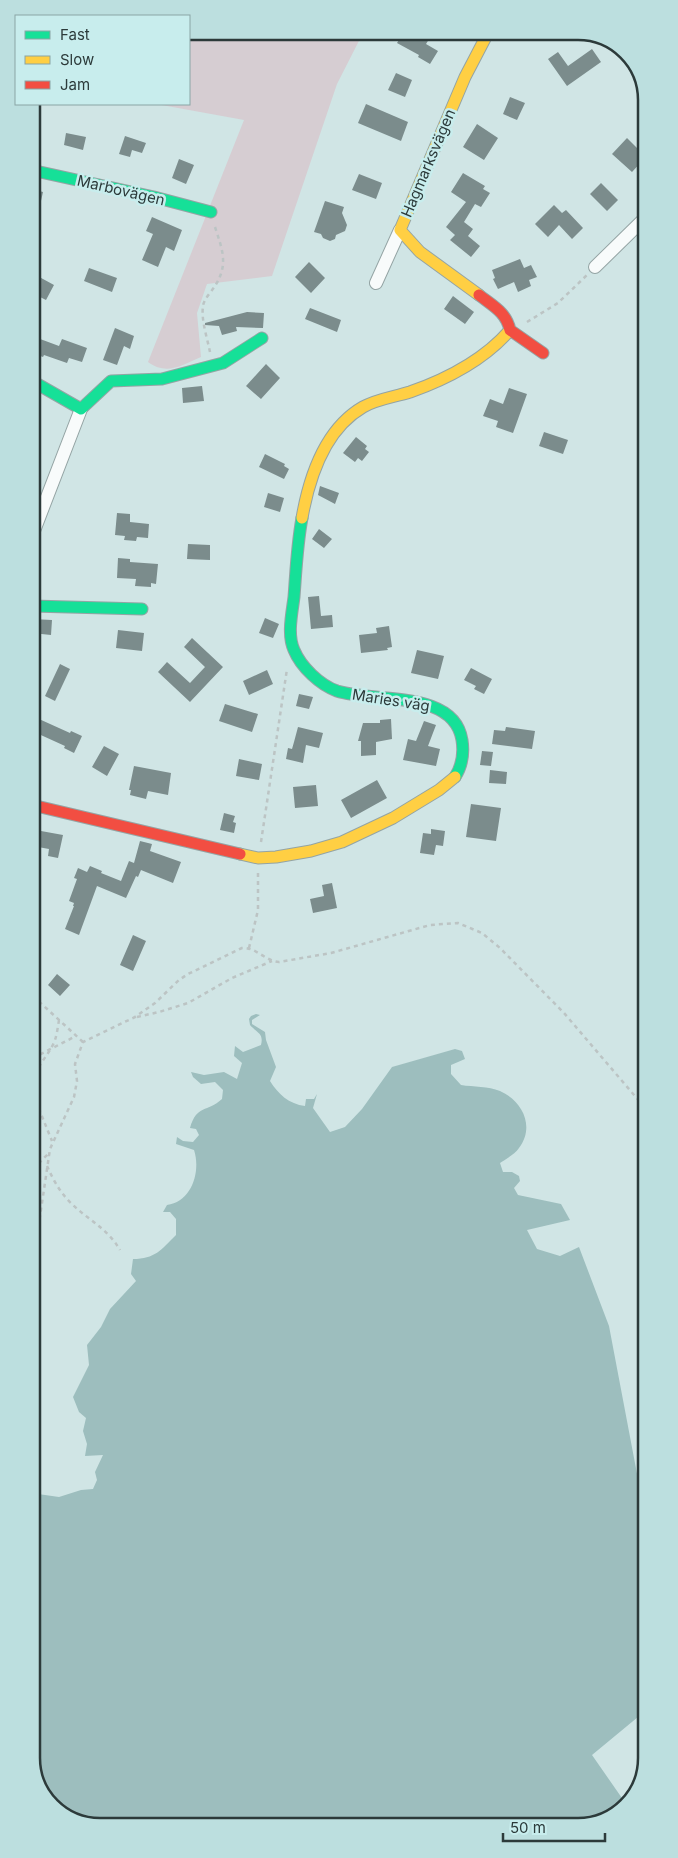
<svg xmlns="http://www.w3.org/2000/svg" width="678" height="1858" viewBox="0 0 678 1858" font-family="Inter,sans-serif">
  <style>
    .green { fill: #d6cdd2 }
    .water { fill: #9dbebe }
    .building { fill: #7b8c8c }
    .lines { fill: none; stroke-linecap: round; stroke-linejoin: round }
    .street-casing { stroke: #94a4a4; stroke-width: 14 }
    .fast-casing { stroke: #94a4a4; stroke-width: 13 }
    .slow-casing { stroke: #94a4a4; stroke-width: 13 }
    .jam-casing { stroke: #94a4a4; stroke-width: 13 }
    .path { stroke: #bcc4c4; stroke-width: 2.5; stroke-dasharray: 4 4; stroke-linecap: butt }
    .street { stroke: #f8fbfb; stroke-width: 12 }
    .fast { stroke: #16e098; stroke-width: 11 }
    .slow { stroke: #ffcf43; stroke-width: 11 }
    .jam { stroke: #f24e42; stroke-width: 11 }
    .labels { text-anchor: middle; dominant-baseline: central; stroke-width: 5; stroke-linejoin: round; paint-order: stroke }
    .street-label { font-size: 15px; fill: #2c3a3a; stroke: #c8eded }
    .rim { fill: none; stroke: #2c3a3a; stroke-width: 2.5 }
  </style>
  <rect width="100%" height="100%" fill="#d0e5e5"/>
  <!-- green -->
  <path class="green" d="M189,31H364L337,84L272,276L207,284L197,313L201,357C182,365 167,376 148,362L244,120L156,104H189Z"/>
  <!-- water -->
  <path class="water" d="M256,1014L260,1015L252,1020V1024L265,1032L266,1040L276,1067L270,1081C278,1094 289,1104 305,1106L306,1099H314L317,1094L313,1108L330,1132L345,1127L362,1109L392,1067L455,1049L462,1051L465,1059L451,1065V1074L461,1085C474,1087 488,1086 500,1091C523,1101 535,1127 519,1148C515,1154 506,1159 500,1163L503,1172H512L519,1176L520,1181L514,1188L518,1195L561,1204L570,1220L527,1230L537,1249L560,1256L579,1247L609,1326L645,1516L646,1532L647,1696L644,1712L592,1755L624,1801V1806L596,1824L95,1827L58,1812L34,1776L33,1497L38,1494L59,1497L81,1490L93,1489L97,1480L95,1472L103,1455L85,1456L87,1444L83,1431L86,1418L79,1412L73,1397L89,1365L87,1345L101,1327L110,1309L136,1281L131,1274L133,1259C155,1259 161,1250 176,1235V1219L170,1212H163L167,1205C192,1202 201,1171 194,1150L176,1144L177,1137L183,1141L193,1142L199,1135L196,1129L190,1128C197,1104 207,1113 222,1099L223,1090L215,1082L201,1084L193,1077L191,1072L204,1075L224,1072L237,1079L242,1063L234,1056L235,1046L243,1052L261,1045C264,1033 257,1033 250,1025L249,1019L251,1016Z"/>
  <!-- building -->
  <path class="building" d="M415,31H421L431,36L426,44L438,51L430,64L418,57L419,55L397,43L403,33L411,38Z
    M592,49L601,62L567,86L548,59L558,52L568,66Z
    M396,73L412,80L405,97L388,90Z
    M510,97L525,103L517,120L503,114Z
    M366,104L408,122L401,141L358,123Z
    M477,124L498,138L484,160L463,147Z
    M66,133L86,137L83,150L64,145Z
    M125,136L146,143L142,153L132,150L130,157L119,154Z
    M627,138L644,155V159L632,172L612,154Z
    M179,159L194,165L186,184L172,178Z
    M463,173L485,186L483,189L490,193L481,207L475,204L464,222L473,229L468,236L480,246L471,257L450,240L455,235L446,227L466,202L451,192Z
    M359,174L382,183L376,199L352,190Z
    M601,183L618,200L607,211L590,194Z
    M32,189L43,192L36,223H32Z
    M325,201L344,207L342,213L347,225L345,231L336,235L335,239L330,241L323,238L321,234L314,232Z
    M554,205L562,213L566,210L583,228L572,239L559,225L548,237L535,224Z
    M152,217L182,230L174,251L166,247L158,267L142,260L153,234L146,231Z
    M520,259L524,268L531,265L537,277L529,280L531,286L518,292L514,282L498,289L493,279L495,278L492,270Z
    M309,262L325,278L311,293L295,277Z
    M89,268L117,278L112,292L84,281Z
    M32,273L54,285L46,300L32,293Z
    M453,296L474,312L465,324L444,309Z
    M310,308L341,320L337,332L305,319Z
    M247,312L264,313L263,328L236,327L237,331L222,335L219,326L205,325V323Z
    M115,328L134,336L130,349L124,346L117,365L103,360Z
    M32,336L59,346L62,339L87,348L82,362L69,358L67,363L44,355L43,357L32,353Z
    M266,364L280,378L261,399L246,386Z
    M202,386L204,401L183,403L182,388Z
    M509,388L527,394L513,433L496,427L498,421L483,416L490,399L503,404Z
    M544,432L568,440L563,454L539,446Z
    M356,437L367,446L365,449L369,452L362,461L358,458L355,462L343,453Z
    M265,454L285,464L284,466L289,469L284,479L259,467Z
    M320,486L339,493L335,504L318,495Z
    M268,493L284,498L280,512L264,507Z
    M117,513L130,514V522L149,524L148,538L137,537L136,541L124,540L125,536L115,535Z
    M319,529L332,539L324,548L312,539Z
    M188,544L210,545V560L187,559Z
    M118,558L130,559V562L158,564L156,584L151,583V587L135,586L136,579L117,578Z
    M319,596L321,616L332,615L333,627L311,629L308,597Z
    M265,618L279,624L273,638L259,633Z
    M32,619L52,620L51,635L32,633Z
    M389,626L392,647L387,648L388,650L361,653L359,635L377,633L376,628Z
    M118,630L144,633L142,651L116,648Z
    M192,638L223,667L190,702L158,672L167,662L190,683L205,667L184,647Z
    M417,650L444,656L438,679L411,673Z
    M60,664L70,669L55,701L45,696Z
    M471,668L492,679L484,694L474,689L476,686L464,680Z
    M267,670L273,684L249,695L243,681Z
    M299,694L313,697L309,709L296,706Z
    M225,704L258,714L252,732L219,721Z
    M39,719L70,733L71,731L82,736L74,753L64,748L65,746L32,731V720L38,723Z
    M391,719L392,739L376,742V755L361,756V741H358L363,723H380V720Z
    M424,721L436,725L428,746L440,749L436,766L403,760L408,739L416,741Z
    M298,727L323,733L319,748L306,745L303,763L286,759L288,748L292,749L294,742Z
    M506,727L535,731L532,749L492,744L494,730L505,731Z
    M104,746L119,754L107,776L92,767Z
    M482,751L493,752L491,766L480,765Z
    M239,759L262,764L259,780L236,776Z
    M134,766L171,773L168,795L148,791L146,799L130,795L131,790H129Z
    M490,770L507,772L506,784L489,783Z
    M377,780L387,798L351,818L341,800Z
    M316,785L318,806L295,808L293,787Z
    M471,804L501,808L496,841L466,837Z
    M224,813L235,816L233,822L236,823L234,833L220,830Z
    M431,829L445,831L443,846L436,845L434,855L420,853L423,833L431,834Z
    M41,831L63,835L58,858L48,856L49,849L38,847Z
    M140,841L152,844L150,851L181,862L173,883L141,870L138,877L136,876L126,898L97,886L79,935L65,929L74,906H73L74,903L69,901L77,879L74,878L78,868L87,872L90,866L102,871L101,873L121,881L129,861L134,863Z
    M332,883L337,908L313,913L310,899L324,896L322,885Z
    M133,935L146,941L133,971L120,965Z
    M57,974L70,985L60,996L48,985Z"/>
  <g class="lines">
    <!-- street casing -->
    <g class="street-casing">
      <path id="street" d="M595,267L645,218
        M376,283L400,230
        M32,536L81,409"/>
    </g>
    <!-- fast casing -->
    <g class="fast-casing">
      <path id="fast" d="M31,170L154,197L211,212
        M32,381L81,409L111,381L162,379L223,363L262,338
        M302,518C297,545 296,571 294,597C292,613 287,635 294,650C301,667 320,685 337,691C374,703 454,689 462,740C464,753 462,766 455,777
        M32,606L142,609"/>
    </g>
    <!-- slow casing -->
    <g class="slow-casing">
      <path id="slow" d="M479,295L420,252L400,230L465,77L489,31
        M302,518C309,478 325,429 363,407C377,399 394,397 410,392C447,379 484,360 510,330
        M240,854L258,858L276,857L311,851L342,842L393,818L439,790L455,777"/>
    </g>
    <!-- jam casing -->
    <g class="jam-casing">
      <path id="jam" d="M479,295C493,306 506,312 510,330L543,353
        M32,805L240,854"/>
    </g>
    <!-- path -->
    <path class="path" d="M527,322L558,303L587,275
      M210,352C207,337 201,320 203,306C204,299 211,292 215,286C229,264 222,249 215,227
      M261,842L287,669
      M249,948L258,910V872
      M33,996L83,1042
      M137,1017L159,1012L188,1003L232,978L272,961
      M33,1058L76,1036
      M33,1082C36,1065 49,1056 55,1040C57,1034 58,1026 59,1020
      M33,1085L39,1109L52,1141
      M47,1166C52,1177 58,1189 67,1199C84,1218 107,1227 120,1250
      M33,1169L48,1154
      M33,1283L35,1250L50,1149L74,1097L77,1081L75,1064L83,1042L135,1017L155,1003L179,980L188,974L242,948C256,947 265,961 279,962L331,953L430,925L458,923L482,933L500,948L564,1013L646,1109"/>
    <!-- street -->
    <use href="#street" class="street"/>
    <!-- fast -->
    <use href="#fast" class="fast"/>
    <!-- slow -->
    <use href="#slow" class="slow"/>
    <!-- jam -->
    <use href="#jam" class="jam"/>
  </g>
  <g class="labels">
    <!-- street labels -->
    <g class="street-label">
      <text transform="translate(428 163) rotate(-67)">Hagmarksvägen</text>
      <text transform="translate(121 190) rotate(13)">Marbovägen</text>
      <text transform="translate(391 700) rotate(9)">Maries väg</text>
    </g>
  </g>
  <!-- crop -->
  <path d="M0 0H678V1858H0ZM100 40H578A60 60 0 0 1 638 100V1758A60 60 0 0 1 578 1818H100A60 60 0 0 1 40 1758V100A60 60 0 0 1 100 40Z" fill="#bcdfdf" fill-rule="evenodd"/>
  <path class="rim" d="M100 40H578A60 60 0 0 1 638 100V1758A60 60 0 0 1 578 1818H100A60 60 0 0 1 40 1758V100A60 60 0 0 1 100 40Z"/>
  <!-- legend -->
  <rect x="15" y="15" width="175" height="90" fill="#c8eded" stroke="#8aa5a5"/>
  <rect x="25" y="31" width="25" height="8" fill="#16e098" stroke="#8aa5a5"/>
  <text x="60" y="40" font-size="15" fill="#2c3a3a">Fast</text>
  <rect x="25" y="56" width="25" height="8" fill="#ffcf43" stroke="#8aa5a5"/>
  <text x="60" y="65" font-size="15" fill="#2c3a3a">Slow</text>
  <rect x="25" y="81" width="25" height="8" fill="#f24e42" stroke="#8aa5a5"/>
  <text x="60" y="90" font-size="15" fill="#2c3a3a">Jam</text>
  <!-- scale -->
  <path d="M503 1833v8h102v-8" fill="none" stroke="#2c3a3a" stroke-width="2.5"/>
  <text x="510" y="1833" font-size="15" fill="#2c3a3a" stroke="#c8eded" stroke-width="4" paint-order="stroke">50 m</text>
</svg>
